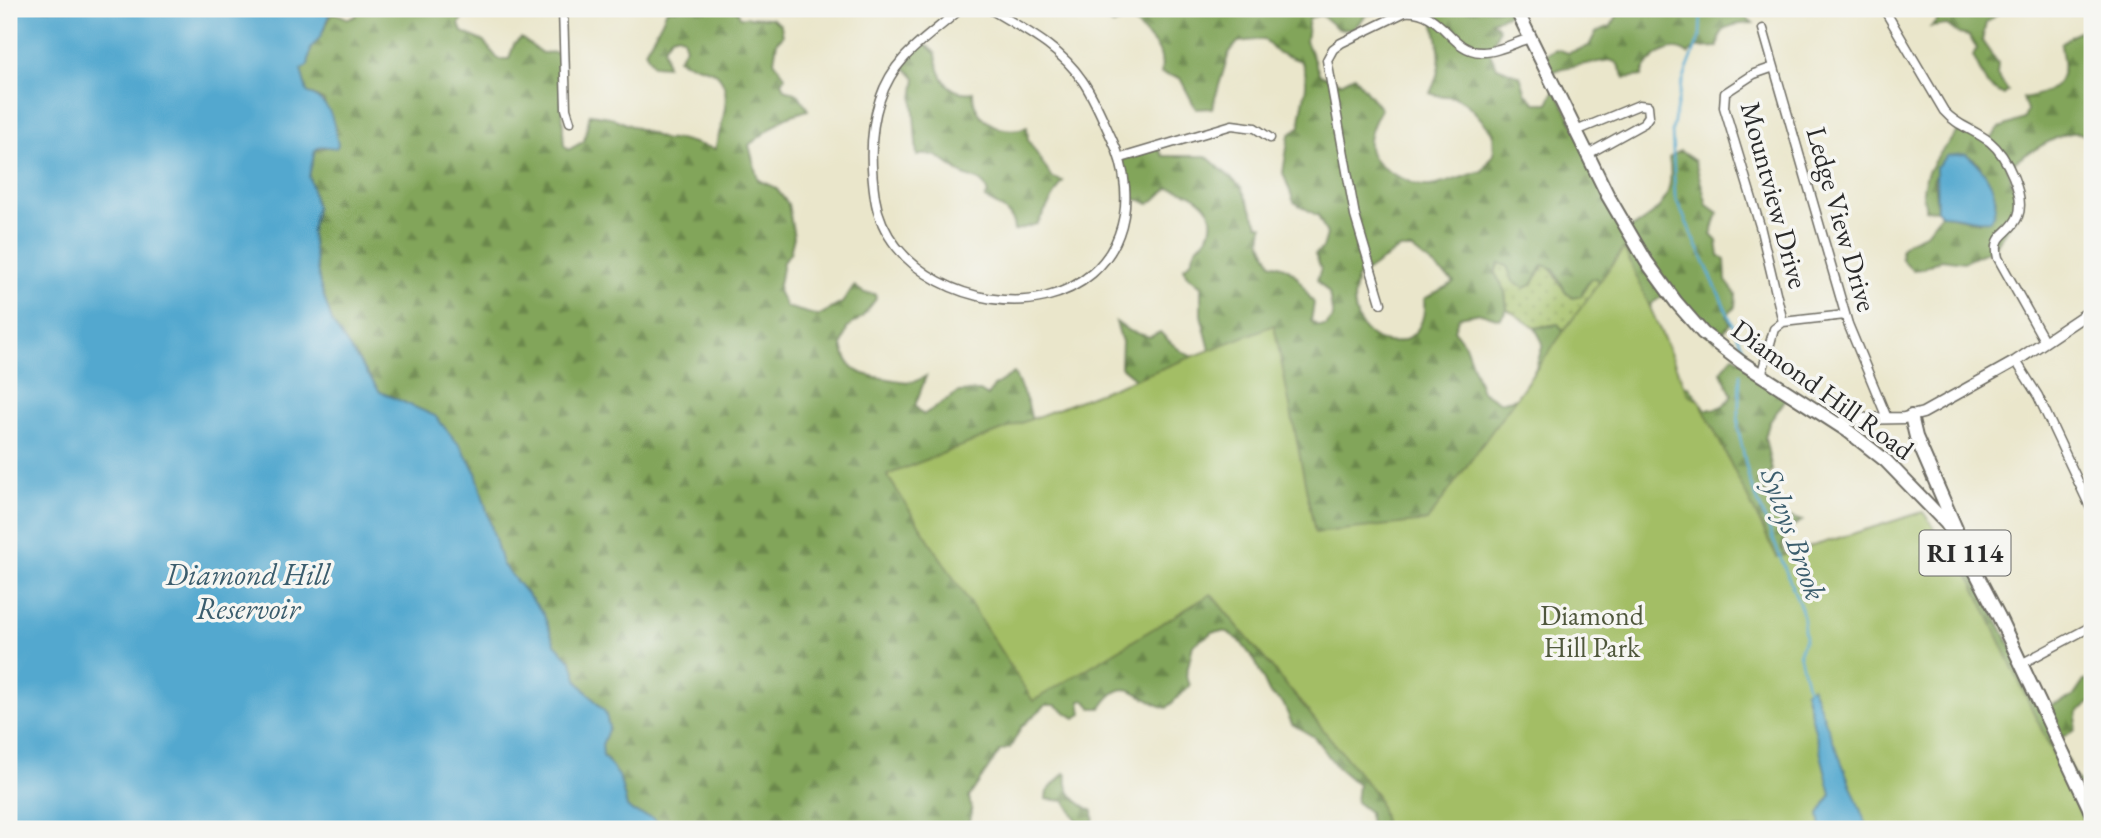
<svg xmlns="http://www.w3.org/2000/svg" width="2101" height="838" viewBox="0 0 2101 838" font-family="'EB Garamond',serif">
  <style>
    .grass { fill: url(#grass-dots); stroke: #677448; stroke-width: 2 }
    .forest { fill: url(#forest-firs); stroke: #566842; stroke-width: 2; fill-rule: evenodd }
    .park { fill: #a3be65; stroke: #677448; stroke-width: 2 }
    .water { fill: #52a8cf; stroke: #3e6a7d; stroke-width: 2 }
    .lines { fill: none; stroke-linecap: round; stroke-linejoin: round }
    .stream { stroke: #52a8cf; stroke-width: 2.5 }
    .minor-casing { stroke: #6e6c63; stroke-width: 11 }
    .tertiary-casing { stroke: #6e6c63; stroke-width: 13 }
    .primary-casing { stroke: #6e6c63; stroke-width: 16 }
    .minor { stroke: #fff; stroke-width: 8 }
    .tertiary { stroke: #fff; stroke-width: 10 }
    .primary { stroke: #fff; stroke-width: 12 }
    .labels { text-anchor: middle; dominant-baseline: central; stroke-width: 7; stroke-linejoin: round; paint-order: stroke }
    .shield { fill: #f6f6f2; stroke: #686867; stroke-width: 2 }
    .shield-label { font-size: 26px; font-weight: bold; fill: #2b2b2b }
    .street-label { font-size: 28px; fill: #2b2b2b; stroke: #f6f6f2 }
    .park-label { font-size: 28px; fill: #4f573c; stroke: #f6f6f2 }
    .water-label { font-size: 30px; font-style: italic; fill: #3b5d6d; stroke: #f6f6f2 }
  </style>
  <defs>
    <pattern id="grass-dots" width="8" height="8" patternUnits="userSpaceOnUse" patternTransform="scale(1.75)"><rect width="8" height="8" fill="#a3be65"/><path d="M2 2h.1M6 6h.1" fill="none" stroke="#859b53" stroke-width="1.8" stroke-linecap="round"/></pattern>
    <pattern id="forest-firs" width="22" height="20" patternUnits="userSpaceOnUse" patternTransform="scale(1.75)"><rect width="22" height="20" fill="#82a55a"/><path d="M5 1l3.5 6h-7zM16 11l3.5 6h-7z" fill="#6b874b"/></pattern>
  </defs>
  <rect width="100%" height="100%" fill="#f6f6f2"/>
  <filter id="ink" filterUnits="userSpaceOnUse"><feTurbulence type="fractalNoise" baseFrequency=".0143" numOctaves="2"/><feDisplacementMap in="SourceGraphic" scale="14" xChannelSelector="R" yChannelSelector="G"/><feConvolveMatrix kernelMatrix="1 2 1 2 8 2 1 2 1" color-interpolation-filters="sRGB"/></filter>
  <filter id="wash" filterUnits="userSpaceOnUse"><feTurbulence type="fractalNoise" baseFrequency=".00686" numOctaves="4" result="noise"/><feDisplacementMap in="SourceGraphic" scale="28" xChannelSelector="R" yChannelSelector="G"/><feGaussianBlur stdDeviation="1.57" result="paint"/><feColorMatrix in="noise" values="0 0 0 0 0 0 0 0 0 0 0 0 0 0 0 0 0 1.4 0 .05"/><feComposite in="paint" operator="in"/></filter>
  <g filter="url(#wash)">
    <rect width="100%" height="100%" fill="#eae6cb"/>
    <!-- grass -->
    <path class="grass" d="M1499,263L1507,266L1513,281L1532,285L1543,265H1549L1566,293L1581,296L1590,279L1597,278L1600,285L1578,349L1558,324L1535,328L1507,309L1505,292L1495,273Z"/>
    <!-- forest -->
    <path class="forest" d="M356,9H467L459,24L462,32L483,41L498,59H509L514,44L521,38L542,53L562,52L563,132L564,145L568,150L584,141L590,114L610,117L665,140L679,139L715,149C720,127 737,88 714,72C703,66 689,66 678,59L686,47L683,38L678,35L671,37L664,48L667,66L653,65L645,51C653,36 662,24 667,9H737L740,17L771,18L781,25L783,36L777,42L774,61L785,76L782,82L785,89L799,95L808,110L786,117L749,145L758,180L776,188L788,204L794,237L790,253L783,262L778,291L786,307L818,316L842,303L854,286L864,293L875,294L876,299L862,317L847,328L842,346C849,378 869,375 894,380C908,382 913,384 926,376L915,406L923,415L959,392L980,391L988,396L994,386L1014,373L1028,404L1034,430L1138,381L1121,367L1122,342L1116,322L1129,331L1150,337L1160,332C1172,344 1193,368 1210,350L1201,315V286L1186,274L1184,267C1193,262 1192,257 1196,249C1199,244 1205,241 1208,236C1221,207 1193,191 1169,188L1149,204L1141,200L1127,199L1121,156L1156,145L1163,156H1206L1241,187L1258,224L1263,226L1261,241L1271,263C1300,269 1298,282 1314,303L1311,321L1318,326H1326L1333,317L1329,293L1317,280L1321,268L1315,254L1323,248L1327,234L1318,216L1294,202L1283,173L1289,135L1300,126C1300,102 1313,84 1301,61L1276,52L1264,39L1238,42L1229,53L1212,108L1196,109L1180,78L1161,74C1164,55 1158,47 1146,35C1135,23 1131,16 1113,25L1099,16L1100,9H1375L1377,13L1366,15L1354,28L1338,29L1321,15L1309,18L1306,41L1320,75L1341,83L1354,76L1381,109C1362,143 1363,160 1399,177C1411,182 1417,187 1430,186C1447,184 1466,175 1482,171L1494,154L1493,132C1482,122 1472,105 1459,99C1450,94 1440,98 1430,93C1447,59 1438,43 1430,9H1516L1517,11L1492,21L1499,29L1490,53L1497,67L1520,76L1526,94L1535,103H1548L1555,89L1628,230C1660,213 1676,196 1669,158L1680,151L1695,161L1707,205L1718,213L1711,235L1717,241L1719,256L1725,260L1726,281L1736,294L1735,307L1727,316L1730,324L1715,340L1667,293L1651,304L1650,312L1683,385L1690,387L1705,409C1717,410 1727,406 1732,395L1721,372L1733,355L1790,393L1769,423L1765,438L1772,470L1766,478L1759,480L1774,512L1802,521L1787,529L1782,548L1790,563L1810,829H1370L1369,812L1356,802L1358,785L1337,767L1314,737L1292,724L1283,703L1270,694L1255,661L1239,640L1227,632H1213L1193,645L1186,676L1190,685L1167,708C1139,702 1126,669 1101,708H1092L1085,700L1080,701L1082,714L1075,718L1055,705H1046L1022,726L1010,748L1000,751L969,797L972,813L967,829H665L653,818L633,812L627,807L619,776L603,756L602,745L609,727L605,712L578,682L572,662L555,644L543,613L502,564L476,473L461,448L435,416L380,392L333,324L320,285L311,232L316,207L309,176L315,150L331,146L324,101L307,92L301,70L308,65L311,48L321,35L333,12L349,19L356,16ZM1399,249H1412L1454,282L1424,299C1430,365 1337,354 1357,278ZM1499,263L1507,266L1513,281L1524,288L1532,285L1543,265L1554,269L1566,293L1574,298L1581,296L1590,279L1597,278L1600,285L1578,349L1558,324L1535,328L1543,343L1536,368L1517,398L1499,402L1482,391L1465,345L1454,330L1459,317L1481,313L1500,319L1507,309L1505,292L1495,273Z
      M1616,9H1745L1747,18L1753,23C1734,24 1718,25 1718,47L1696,48L1688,54C1672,41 1647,57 1642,76L1625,78L1617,63L1610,60L1562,68L1548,74L1543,55L1556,49L1568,53L1589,46L1596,32L1611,26L1617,16Z
      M1936,9H2003L1986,23L1982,41L1998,64L1997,75L2008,91L2004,95L1987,85L1973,56L1977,49L1969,36L1959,34L1947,25L1931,27L1937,21Z
      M2092,10V164C2089,156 2092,145 2086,137C2073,120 2023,158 2007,166L2021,208L1993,249L1964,262L1941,259L1922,269L1912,270L1902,260L1901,249L1907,242L1925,234L1941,214L1980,222L1996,200L1979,164L1966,154L1947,156L1934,179L1937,210L1925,209C1926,203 1922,197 1923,192C1924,165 1947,147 1962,126L1990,141L1999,128L2024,119L2027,111L2023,98C2039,95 2059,91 2063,71C2065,63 2061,52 2061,43L2089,25Z
      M922,41L936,54C938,76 948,96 973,92C973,120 1001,136 1027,127L1028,140L1052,178L1063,181L1037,224L1014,231C1014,213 1000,206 985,199L988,194C984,179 974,180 962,174C947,165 938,149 917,156L913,99L916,78L900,63Z
      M1955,538L2043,708L2073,697L2084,681L2092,680V702L2078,711L2075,730L2057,740L2078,782L2092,778V829H2065L1931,554Z
      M1064,773L1067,774C1064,793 1077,803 1093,811L1094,829H1082L1065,801L1046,799L1047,792Z"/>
    <!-- park -->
    <path class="park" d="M1624,248L1688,394L1699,400L1777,557L1923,512L1973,583L2088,829H1386L1377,795L1211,594L1033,701L887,475L1274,325L1315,533L1427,521Z"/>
    <!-- water -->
    <path class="water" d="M9,9H331L321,36L311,48L308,65L301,70L307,92C334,107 332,116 338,145L336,148L321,146L315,150L309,176L316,207L311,233L320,285L333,324L380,392L435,416L461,447L476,473L502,564L543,613L555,644L572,662L578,682L605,712L609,727L602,745L603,756L619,776L627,807L633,812L653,818L665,829H9Z
      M1966,154C1985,169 2005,197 1990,220C1974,222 1958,215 1942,215L1937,210L1936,167L1947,156Z
      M1812,687L1868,829H1821L1819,814L1831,794L1805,691Z"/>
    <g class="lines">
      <!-- stream -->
      <path class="stream" d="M1701,9L1700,36L1681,86L1672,131L1675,197L1747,356
        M1740,374L1738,428L1749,479L1802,611L1805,638L1799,653L1808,690"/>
    </g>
  </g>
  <g filter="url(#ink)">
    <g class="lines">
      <!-- minor casing -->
      <g class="minor-casing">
        <path id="minor" d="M563,9L566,109L570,122
          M960,9C942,26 920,40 904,58C869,96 868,150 875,198C886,272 977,313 1045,297C1122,278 1143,203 1111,137C1102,118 1094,97 1082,80C1060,47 1023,29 990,9
          M1884,9L1944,111C1957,126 1975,130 1990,142C2006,155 2026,196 2018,216C2010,236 1992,232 1998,258L2045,342
          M1763,29L1848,324L1887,418
          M1774,67L1754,74L1725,93L1724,107L1760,226L1783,322
          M1576,131L1639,105L1648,106L1649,116L1644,123L1588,154
          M1121,158L1232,125L1255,128L1270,138
          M1381,303L1355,216L1327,60L1333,49L1341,43L1405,12C1443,9 1449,51 1481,52C1496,53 1516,42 1530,38
          M2016,361L2038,396L2092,511
          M1761,376L1774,329L1783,322L1845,315
          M2021,664L2092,626"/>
      </g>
      <!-- tertiary casing -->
      <g class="tertiary-casing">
        <path id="tertiary" d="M1837,424L1853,419L1904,418L1923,413L2016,361L2092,310"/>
      </g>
      <!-- primary casing -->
      <g class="primary-casing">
        <path id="primary" d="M1516,9L1608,196L1646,261L1676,302L1703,333L1741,362L1848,431L1886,461L1946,523L1962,546L1999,617L2092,814
          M1911,416L1916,437L1956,529"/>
      </g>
      <!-- minor -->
      <use href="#minor" class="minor"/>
      <!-- tertiary -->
      <use href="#tertiary" class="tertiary"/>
      <!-- primary -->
      <use href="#primary" class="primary"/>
    </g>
  </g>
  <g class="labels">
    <!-- shield labels -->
    <rect class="shield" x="1919.5" y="530.5" width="91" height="45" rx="5"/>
    <g class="shield-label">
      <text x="1965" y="553">RI 114</text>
    </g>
    <!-- street labels -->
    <g class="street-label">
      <text transform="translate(1775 195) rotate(75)">Mountview Drive</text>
      <text transform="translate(1842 219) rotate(74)">Ledge View Drive</text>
      <text transform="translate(1823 389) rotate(36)">Diamond Hill Road</text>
    </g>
    <!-- park labels -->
    <g class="park-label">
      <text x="1592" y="615">Diamond<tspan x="1592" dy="32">Hill Park</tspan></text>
    </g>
    <!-- water labels -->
    <g class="water-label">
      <text transform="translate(1794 534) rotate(70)">Sylvys Brook</text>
      <text x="248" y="574">Diamond Hill<tspan x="248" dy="34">Reservoir</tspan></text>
    </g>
  </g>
  <!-- margin -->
  <rect width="2101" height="838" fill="none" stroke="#f6f6f2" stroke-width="35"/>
</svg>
